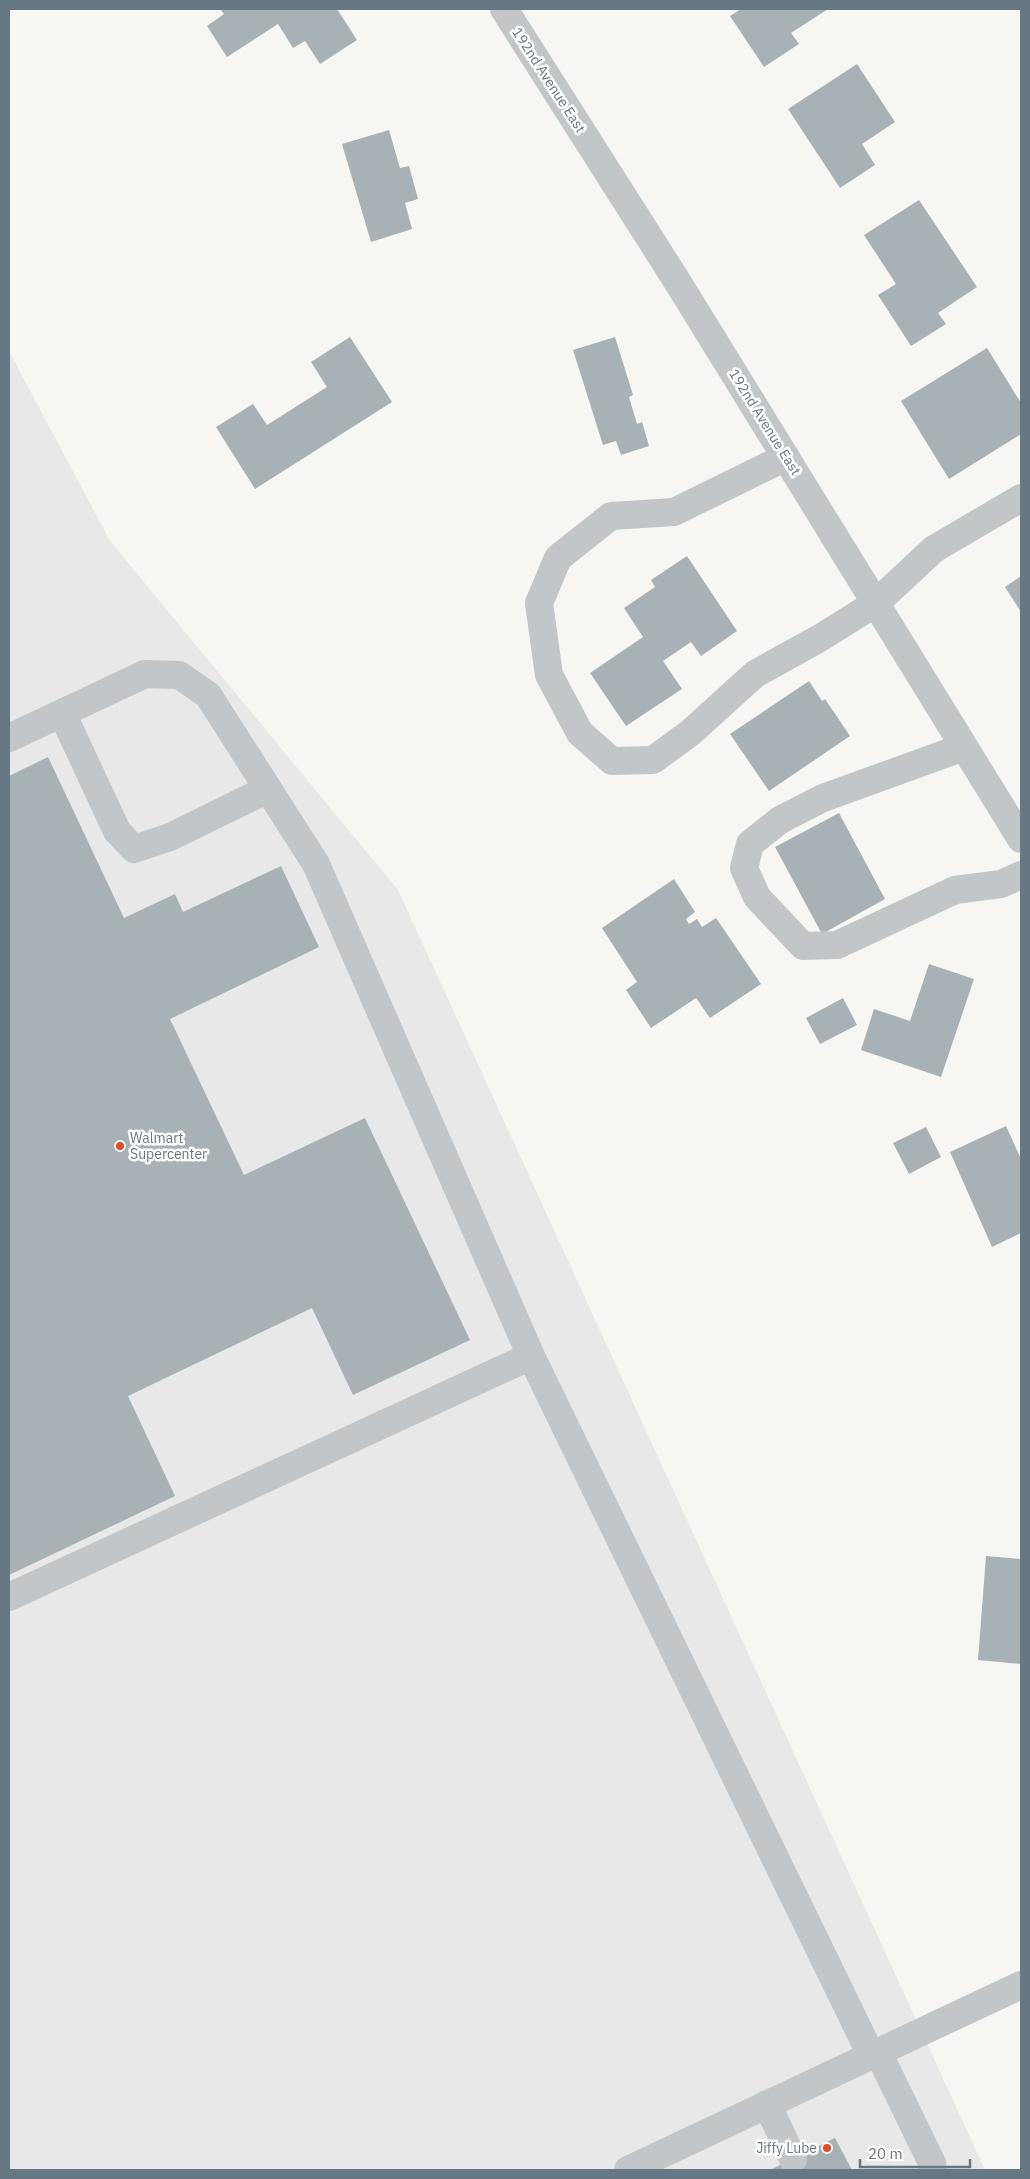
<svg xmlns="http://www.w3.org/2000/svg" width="1030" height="2179" viewBox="0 0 1030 2179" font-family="'IBM Plex Sans',sans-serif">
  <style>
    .built { fill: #e7e8e7 }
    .building { fill: #a8b1b6 }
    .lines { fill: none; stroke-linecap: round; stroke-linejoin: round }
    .minor { stroke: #c2c6c9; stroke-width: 28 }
    .poi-dot { fill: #e34b26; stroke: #fff; stroke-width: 2 }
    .labels { text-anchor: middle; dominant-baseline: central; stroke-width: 5; stroke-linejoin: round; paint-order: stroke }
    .street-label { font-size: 14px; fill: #657884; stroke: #fff }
    .poi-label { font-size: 14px; fill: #657884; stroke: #fff; text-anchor: start }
  </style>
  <rect width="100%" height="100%" fill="#f7f6f3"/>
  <!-- built -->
  <path class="built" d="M9,351L110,541L398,890L985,2170H9Z"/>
  <!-- building -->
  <path class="building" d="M220,9H337L357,40L320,64L305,41L293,48L278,24L227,57L207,26L224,14Z
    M741,9H828L791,33L799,44L764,67L730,16Z
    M857,64L895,122L862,144L875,165L840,188L788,109Z
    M389,130L400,168L409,166L418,199L405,203L412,229L371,242L342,144Z
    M919,200L977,287L938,313L946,324L911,346L878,295L896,284L864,235Z
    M350,337L392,402L255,489L216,427L253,404L267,425L327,387L311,362Z
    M615,337L633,395L629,397L637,424L642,422L649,446L621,455L616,441L603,445L573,350Z
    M987,348L1021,403V434L949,479L901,401Z
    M687,556L737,631L701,656L691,642L663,661L682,689L626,726L590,673L643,637L624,608L655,587L651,580Z
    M1021,576V612L1005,587Z
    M809,681L822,701L825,699L850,736L769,791L730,734Z
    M48,757L124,918L175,894L183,912L281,866L319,947L170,1019L244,1175L365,1118L470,1340L353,1395L312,1308L128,1396L175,1496L9,1575V776Z
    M839,813L885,899L822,934L775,847Z
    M674,879L695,912L686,919L689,924L697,919L702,927L716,918L761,984L710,1018L696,998L651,1028L626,990L637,982L602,928Z
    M929,964L974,979L941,1077L861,1050L874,1009L910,1021Z
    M843,998L857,1025L820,1044L806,1018Z
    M1006,1126L1021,1159V1233L992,1247L950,1152Z
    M926,1127L941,1157L909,1174L893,1143Z
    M986,1556L1021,1559V1664L978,1660Z
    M835,2138L852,2170H770Z"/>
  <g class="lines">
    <!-- minor -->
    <path class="minor" d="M504,9L677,281L1021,839
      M786,457L674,512L611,516L558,558L539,603L549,675L580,733L612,761L653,760L690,733L755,674L820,638L876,603L934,549L1021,498
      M62,713L117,831L134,849L170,837L268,789
      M9,738L145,674L179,675L208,695L316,864L531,1356
      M964,747L823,798L780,820L750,844L744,868L757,897L803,946L837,945L955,890L1001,884L1021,875
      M9,1597L531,1356L871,2055
      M878,2052L932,2163L933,2170
      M767,2104L793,2159
      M628,2170L1021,1985"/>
  </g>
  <!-- markers -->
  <g class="poi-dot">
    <circle cx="120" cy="1146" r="5"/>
    <circle cx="827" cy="2148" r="5"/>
  </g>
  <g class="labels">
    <!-- street labels -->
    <g class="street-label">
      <text transform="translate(549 80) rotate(57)">192nd Avenue East</text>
      <text transform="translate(765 422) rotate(58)">192nd Avenue East</text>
    </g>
    <!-- poi labels -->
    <g class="poi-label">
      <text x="130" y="1138">Walmart<tspan x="130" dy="16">Supercenter</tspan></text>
      <text x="817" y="2148" text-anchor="end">Jiffy Lube</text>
    </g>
  </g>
  <!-- border -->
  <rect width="1030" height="2179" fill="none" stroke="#657884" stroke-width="20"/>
  <!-- scale -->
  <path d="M860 2159v8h110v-8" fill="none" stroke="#657884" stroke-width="2.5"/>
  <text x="868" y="2159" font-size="15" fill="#657884" stroke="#ffffff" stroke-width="4" paint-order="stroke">20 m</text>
</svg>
